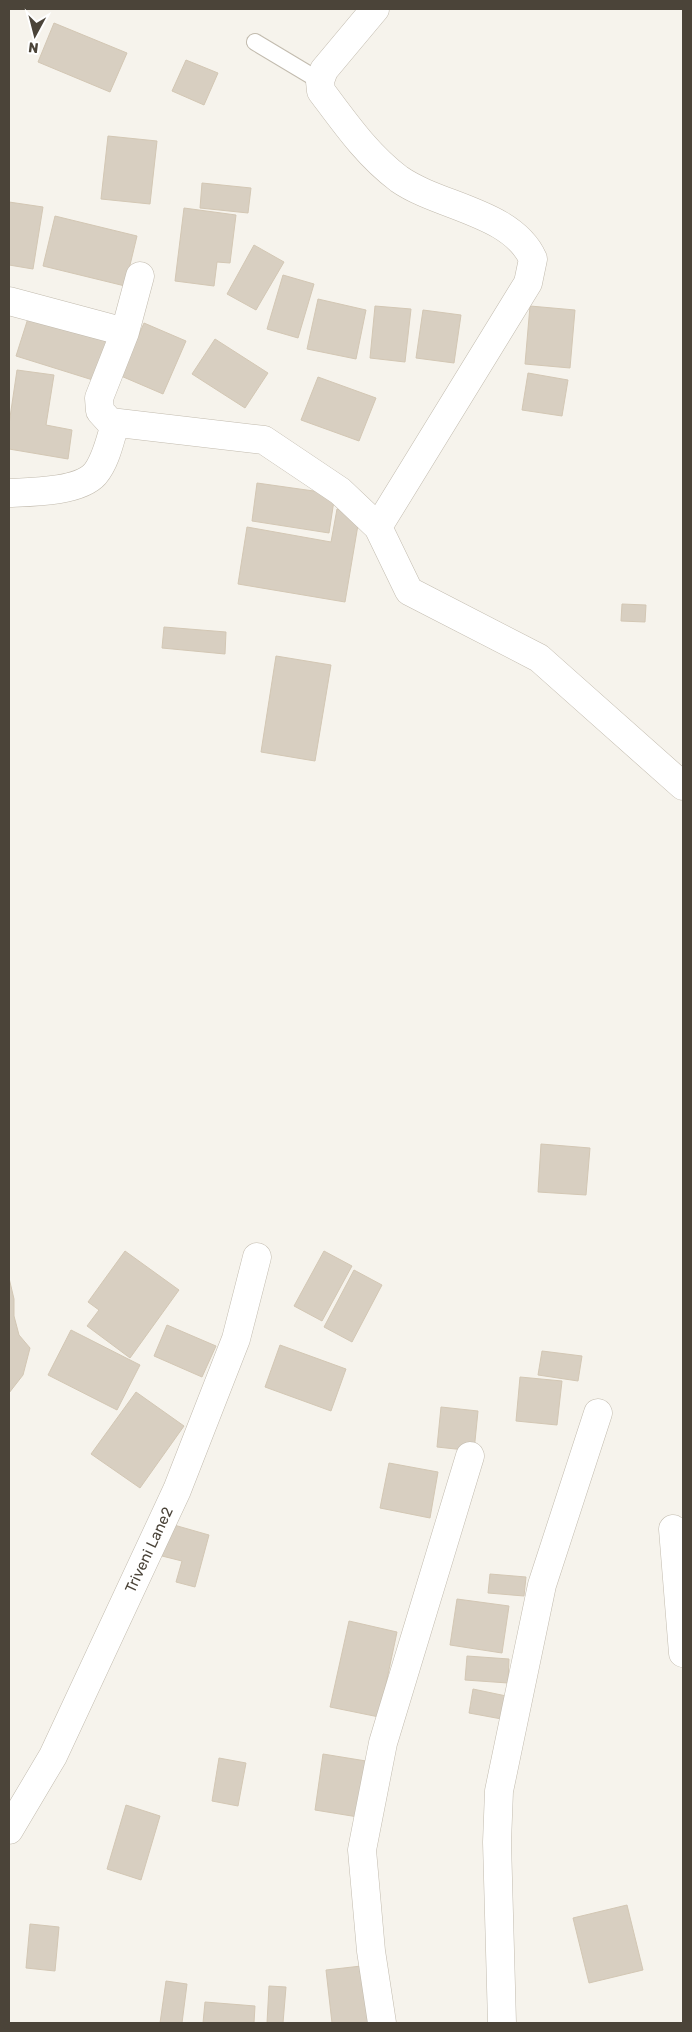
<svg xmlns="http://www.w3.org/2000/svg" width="692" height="2032" viewBox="0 0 692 2032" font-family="Rubik,sans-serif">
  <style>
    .building { fill: #d8cfc1; stroke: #d3c7b4 }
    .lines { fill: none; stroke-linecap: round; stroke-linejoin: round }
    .service-casing { stroke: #c2bbae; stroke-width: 18 }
    .minor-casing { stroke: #c2bbae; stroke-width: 29 }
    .service { stroke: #fff; stroke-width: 16 }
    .minor { stroke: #fff; stroke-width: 28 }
    .labels { text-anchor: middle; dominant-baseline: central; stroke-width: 4.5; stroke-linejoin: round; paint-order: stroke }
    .street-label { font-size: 15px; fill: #4b4439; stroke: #fff }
  </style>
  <rect width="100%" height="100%" fill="#f6f3ec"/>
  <!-- building -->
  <path class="building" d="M54,23L127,53L110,92L38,62Z
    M186,60L218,73L204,105L172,91Z
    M108,136L157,141L150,204L101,199Z
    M202,183L251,188L248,213L200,208Z
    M9,202L43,207L33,269L9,265Z
    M184,208L236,215L230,263L217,262L214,286L175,281Z
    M55,216L137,236L125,286L43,266Z
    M254,245L284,262L256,310L227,294Z
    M283,275L314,284L298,338L267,329Z
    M318,299L366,310L356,359L307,349Z
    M375,306L411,309L405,362L370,358Z
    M530,306L575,310L570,368L525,364Z
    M423,310L461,315L454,363L416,358Z
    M30,312L110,336L96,381L16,356Z
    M144,323L186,341L163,394L121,376Z
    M215,339L268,373L245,408L192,374Z
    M17,370L54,375L46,425L72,430L68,459L9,449V424Z
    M528,373L568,380L562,416L522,410Z
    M318,377L376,398L359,441L301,420Z
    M257,483L335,494L329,533L252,521Z
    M337,509L360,513L345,602L238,584L247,527L331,542Z
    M622,604L646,605L645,622L621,621Z
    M164,627L226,632L225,654L162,648Z
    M276,656L331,665L315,761L261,752Z
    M541,1144L590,1148L586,1195L538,1192Z
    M125,1251L179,1290L130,1358L87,1326L99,1310L88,1302Z
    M324,1251L352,1266L322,1321L294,1306Z
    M354,1270L382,1285L352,1342L324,1327Z
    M9,1278L14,1299V1316L19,1335L30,1348L23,1375L9,1393Z
    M167,1325L216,1346L202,1377L154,1356Z
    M71,1330L140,1365L117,1410L48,1375Z
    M280,1345L346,1369L331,1411L265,1387Z
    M542,1351L582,1356L578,1381L538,1375Z
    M520,1377L562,1381L557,1425L516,1421Z
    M136,1392L184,1426L140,1488L91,1454Z
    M441,1407L478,1411L474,1451L437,1447Z
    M389,1463L438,1472L430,1518L380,1508Z
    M167,1523L209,1535L195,1587L176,1582L182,1561L158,1555Z
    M490,1574L526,1577L524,1596L488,1593Z
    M457,1599L509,1606L502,1653L450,1645Z
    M349,1621L397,1632L379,1717L330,1707Z
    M467,1656L509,1659L508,1683L465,1680Z
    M473,1689L511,1697L507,1720L469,1713Z
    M323,1754L366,1761L358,1817L315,1810Z
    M219,1758L246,1763L238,1806L212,1801Z
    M126,1805L160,1816L141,1880L107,1869Z
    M627,1905L643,1970L589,1983L573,1918Z
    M30,1924L59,1927L55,1971L26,1968Z
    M370,1965L378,2023H332L326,1970Z
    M166,1981L187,1984L182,2023H160Z
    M269,1986L286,1987L283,2023H267Z
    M205,2002L255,2006L254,2023H203Z"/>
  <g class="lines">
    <!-- service casing -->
    <g class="service-casing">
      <path id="service" d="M255,42L320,81"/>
    </g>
    <!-- minor casing -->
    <g class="minor-casing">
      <path id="minor" d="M375,9L324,70L320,81L321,91C345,123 367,155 399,179C439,207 512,212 533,259L528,283L378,527L409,591L539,658L683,786
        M9,301L125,332L99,398L100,411L110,422L264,440L340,491L378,527
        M125,332L140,276
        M9,493C31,492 79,492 95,474C106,461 110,440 115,424
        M673,1529L683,1653
        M9,1830L53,1756L177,1490L236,1339L257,1257
        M382,2023L371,1951L362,1850L383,1743L470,1456
        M502,2023L497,1842L499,1791L542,1585L598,1413"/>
    </g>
    <!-- service -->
    <use href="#service" class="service"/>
    <!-- minor -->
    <use href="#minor" class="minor"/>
  </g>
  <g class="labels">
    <!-- street labels -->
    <g class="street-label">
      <text transform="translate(149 1550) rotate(-65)">Triveni Lane2</text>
    </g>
  </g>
  <!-- border -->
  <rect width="692" height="2032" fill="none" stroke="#4b4439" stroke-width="20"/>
  <!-- north arrow -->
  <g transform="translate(35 35) rotate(187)" stroke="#ffffff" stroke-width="4" paint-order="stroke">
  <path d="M0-4L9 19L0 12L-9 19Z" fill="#4b4439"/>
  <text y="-8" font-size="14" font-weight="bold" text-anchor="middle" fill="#4b4439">N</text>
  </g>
</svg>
